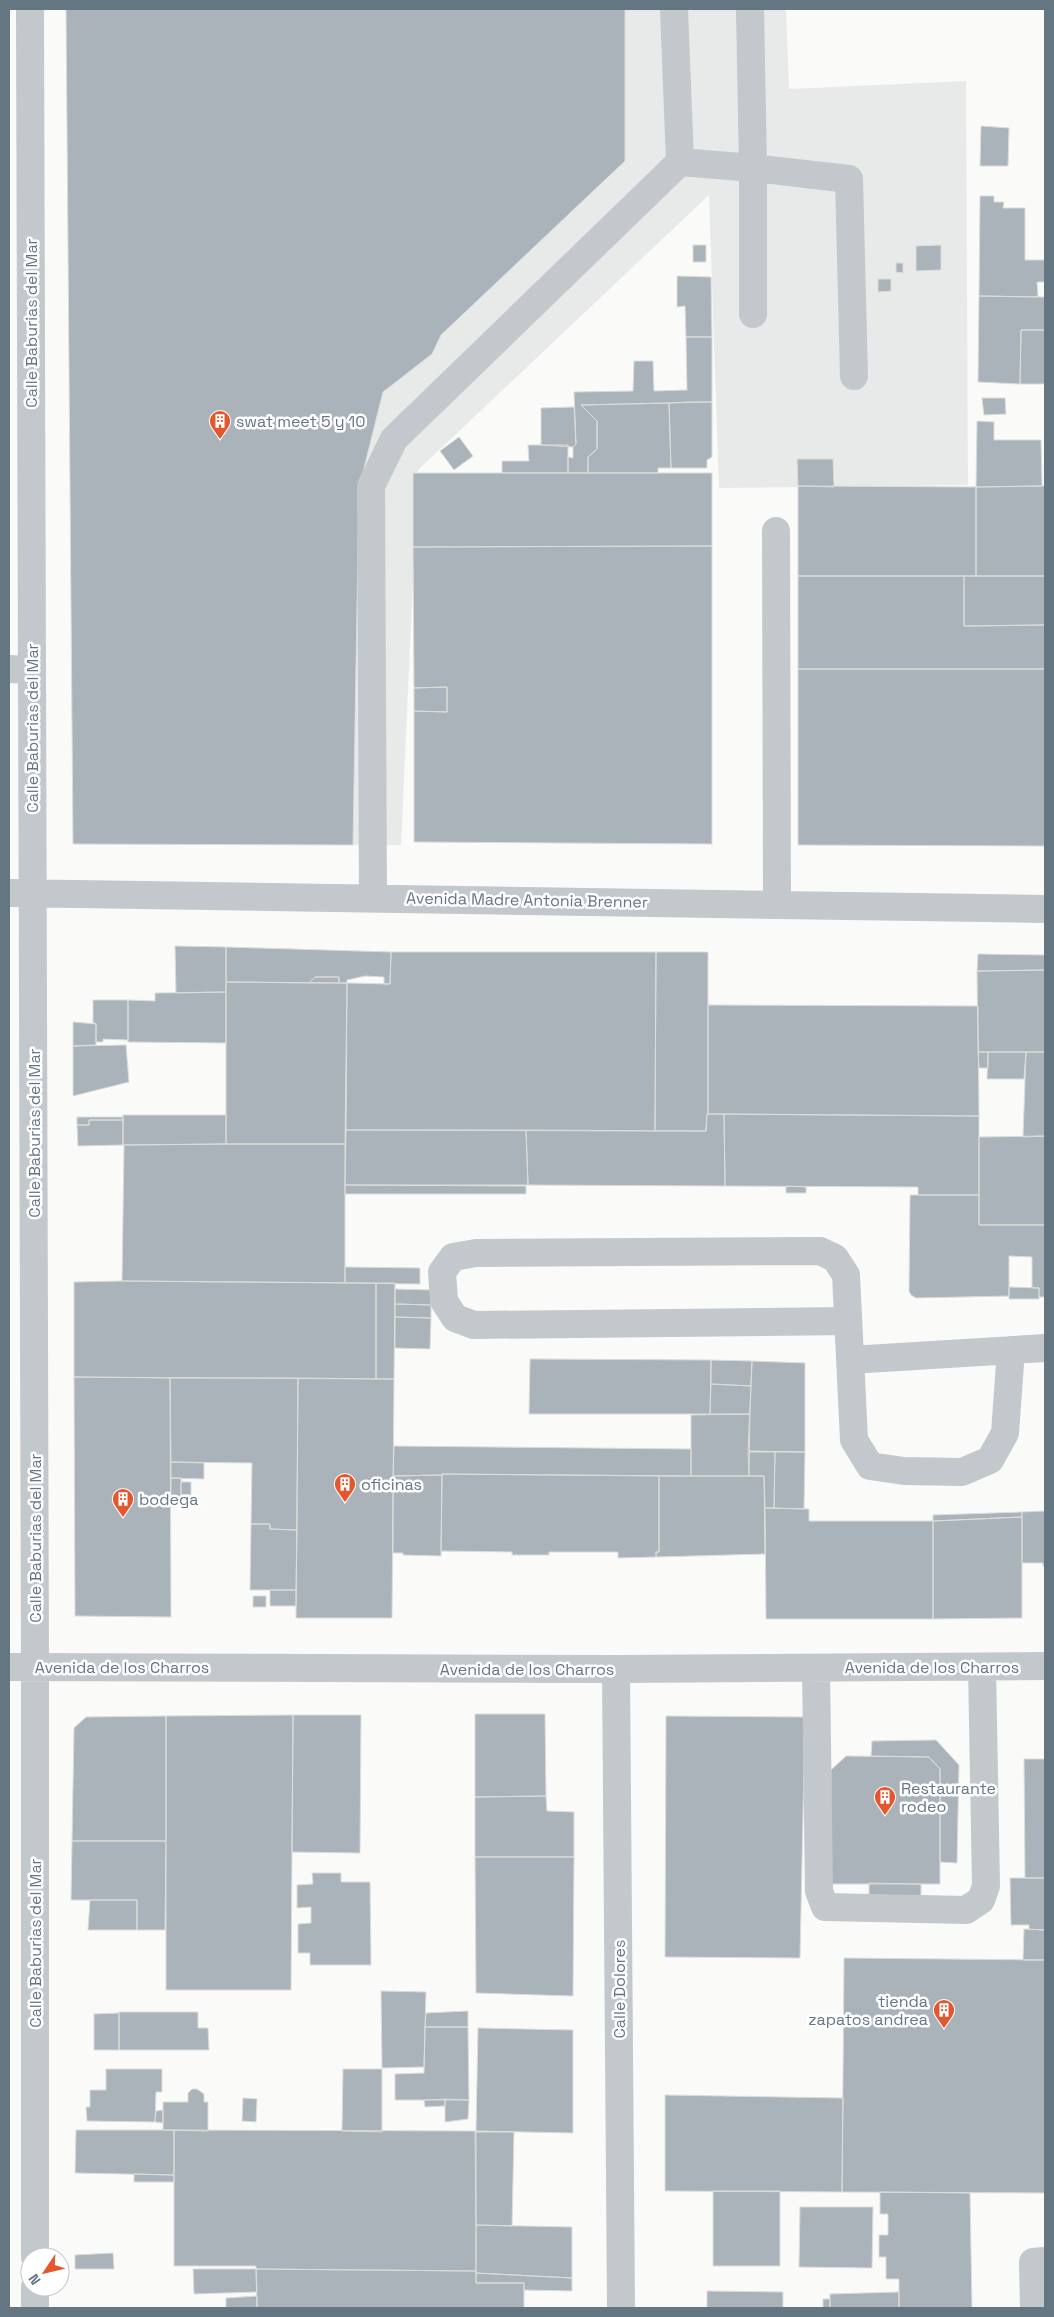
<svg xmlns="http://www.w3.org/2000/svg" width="1054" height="2317" viewBox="0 0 1054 2317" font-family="'Space Grotesk',sans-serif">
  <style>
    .built { fill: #e8e9e9 }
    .building { fill: #aab3b9; stroke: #dcdcda }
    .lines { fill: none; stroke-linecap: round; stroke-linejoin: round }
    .minor { stroke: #c3c8cc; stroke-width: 28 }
    .labels { text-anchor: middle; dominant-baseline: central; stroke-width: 5; stroke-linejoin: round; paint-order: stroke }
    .street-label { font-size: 16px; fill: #657683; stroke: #fff }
    .poi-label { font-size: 16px; fill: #657683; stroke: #fff; text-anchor: start }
  </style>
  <rect width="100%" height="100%" fill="#fafaf8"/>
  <!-- built -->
  <path class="built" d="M66,9H786L789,89L966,81L968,485L719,488L709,195L418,470L401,845L73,844Z"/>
  <!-- building -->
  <path class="building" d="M66,9H625V161L441,335L432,354L383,392L359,488L353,845L73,844Z
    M981,126L1009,128L1008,166H980Z
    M980,196H994V202H1004L1003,208H1025V260H1045V282H1037L1038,297L979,296Z
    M693,245H706V262H693Z
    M941,245V270L916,271V246Z
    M896,263H903V273L896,272Z
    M677,276L711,277L712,337H686L685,306L677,307Z
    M878,279H891V291L878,292Z
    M979,296L1045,297V330H1021L1020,384L978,382Z
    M1021,330H1045V384H1020Z
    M686,337H712V402L581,405L597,421V449L588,457V473H568V457L573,458V447L576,444L574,392L633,391L634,361H653L654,391L687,390Z
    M982,398H1005L1006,414L984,415Z
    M687,402H712V457L707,460V468H671L669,403Z
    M669,403L671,468H658V473H588V457L597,449V421L581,405Z
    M574,407L576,444L573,447L541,445V408Z
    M977,421L994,422V440H1041L1042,486L976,487Z
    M459,437L473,456L454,470L440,451Z
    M528,445H568V473H502V461H529Z
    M797,459H833L834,487L798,486Z
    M413,473H712V546L413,547Z
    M798,486L976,487V576H798Z
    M1042,486H1045V576H976V487Z
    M712,546V844L414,842V711L447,712V687L414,688L413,547Z
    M798,576H964V626L1045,625V669H798Z
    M964,576H1045V625L964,626Z
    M798,669H1045V846L798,845Z
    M447,687V712L414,711V688Z
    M175,946L226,947V992L176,993Z
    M226,947L391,952L390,984H384V977L365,976L347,980V983H339V977H315L309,983L226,982Z
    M391,952H656L655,1131L346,1130L347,983L390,984Z
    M656,952H708V1114H707L706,1131H655Z
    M978,954L1045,955V970L977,971Z
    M1045,970V1052H978L977,971Z
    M315,977H339V983H309Z
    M226,982L347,983L345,1144H226Z
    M226,992V1043L128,1042V1000L155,1001V993Z
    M93,1000H128V1040L103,1039V1042H96V1024L93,1022Z
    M708,1005L978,1006L979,1116L708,1114Z
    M73,1022L96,1024V1045L73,1046Z
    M126,1045L129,1082L73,1096V1046Z
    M978,1052H988V1068H979Z
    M988,1052H1026L1024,1079H987Z
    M1026,1052H1045V1136L1023,1137Z
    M707,1114H724L725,1186L528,1185L526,1130L706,1131Z
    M724,1114L979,1116V1195H918V1187L725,1186Z
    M123,1115H226V1144L123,1145Z
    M77,1117H123V1120H89V1125H77Z
    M89,1120H123V1145L78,1146L77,1125H89Z
    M346,1130H526L528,1185H345Z
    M1045,1136V1225H979V1137Z
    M226,1144H345V1283L122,1281L124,1145Z
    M345,1185L526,1186V1194H345Z
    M786,1186L806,1187V1193H786Z
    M910,1195H979V1225H1045V1297H1039V1288H1032V1257L1009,1256V1296L916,1298L911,1295L909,1291Z
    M345,1267L420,1268V1284L345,1283Z
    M122,1281L376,1283V1379L74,1377V1282Z
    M376,1283H395L394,1379H376Z
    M1009,1287L1039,1288V1299H1009Z
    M395,1289L432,1290L431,1305L395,1304Z
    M395,1304L431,1305V1318L395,1317Z
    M395,1317L431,1318L430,1349L395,1348Z
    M530,1359L711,1360L710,1414H529Z
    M711,1360L752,1361L751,1386L711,1384Z
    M752,1361L805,1363V1452L748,1451Z
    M74,1377L170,1378L171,1617L75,1616Z
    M170,1378H298L297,1530L270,1529V1524H251L252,1463L171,1462Z
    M298,1378L394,1379L392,1618H296Z
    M711,1384L751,1386L750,1414H710Z
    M750,1414L749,1476H691V1415Z
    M394,1446L691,1449V1476L442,1474V1475L393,1476Z
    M748,1452H775L774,1508H765L764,1476H749Z
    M775,1452H805L804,1509L774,1508Z
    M171,1462L204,1463V1479L171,1478Z
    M442,1474L659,1476V1552H656V1557L618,1558V1552H549V1555H512V1552L441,1551Z
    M442,1475L441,1556L403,1555V1553H393V1476Z
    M659,1476H764L765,1554L656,1557V1552H659Z
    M171,1478H181V1496L171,1497Z
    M181,1482H191V1495H181Z
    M765,1508L809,1509V1521H933V1619H766Z
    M1045,1511V1566H1043V1563H1022V1512Z
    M1022,1512V1517L933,1521V1515Z
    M1022,1517V1618L933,1619V1521Z
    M251,1524H270V1529L297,1530L296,1590H250Z
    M270,1590H296V1606H270Z
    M253,1596H266V1607H253Z
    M475,1714H545L546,1796L475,1797Z
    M293,1715H361L360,1853L292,1852Z
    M293,1715L291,1990H166V1716Z
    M166,1716V1841H72L74,1728L86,1717Z
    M666,1716L805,1717L800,1958L665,1957Z
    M936,1740L959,1765L957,1863L940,1862V1769L929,1757L871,1756L872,1741Z
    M846,1756L929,1757L940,1769V1884H830L831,1770Z
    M1024,1759H1045V1878H1025Z
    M546,1796L547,1811L574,1812V1857H475V1797Z
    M72,1841H166L165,1930H137V1900H71Z
    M475,1857H574L573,1996L476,1993Z
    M312,1873H341V1882H370L371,1965H310V1953H298V1924L311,1923V1907L297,1908V1885L313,1884Z
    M1010,1878H1045V1930L1029,1929V1925H1011Z
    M869,1883L921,1884V1898H869Z
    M90,1900H137V1930H88Z
    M1024,1929L1045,1930V1960H1023Z
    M844,1958L1045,1960V2193L842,2192Z
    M381,1991L426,1992L424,2067L382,2068Z
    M468,2011V2027H425L426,2013Z
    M119,2012H198V2028H208L209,2050H119Z
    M119,2013V2050H94V2014Z
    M425,2027H468L469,2100H395V2074L424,2073Z
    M478,2028L573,2030V2133L476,2131Z
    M106,2069H162V2092H156L155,2122L87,2121L86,2107H90V2090H106Z
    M343,2069H382V2132L342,2131Z
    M192,2089H197L204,2094V2102H208V2131L163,2130V2102H188V2093Z
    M665,2095L843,2098L842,2192L665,2191Z
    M243,2098L257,2099L256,2122L242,2121Z
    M445,2099L469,2100L468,2119L445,2122Z
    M445,2099V2106L425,2107L424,2100Z
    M163,2110V2123L155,2122L156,2111Z
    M76,2130H174V2175L75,2173Z
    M174,2130L476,2131V2271L256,2269V2266H174Z
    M475,2132H514L512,2226L476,2225Z
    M134,2174L174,2175V2182H134Z
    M713,2191H780V2266H713Z
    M880,2192L970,2193L972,2308H899V2279H886V2257H879V2235H888V2214H880Z
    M800,2207H873L872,2268L799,2267Z
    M476,2225L572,2227V2278L476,2273Z
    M113,2253L114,2269H75V2255Z
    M193,2269H256L257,2292L194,2294Z
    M256,2269L476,2271V2283H524V2308H257Z
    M476,2273L572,2278V2291L524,2290V2283H476Z
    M707,2291L783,2292V2308H707Z
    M899,2292V2308H830V2294Z
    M257,2296V2308H226V2298Z
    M823,2299H830V2308H823Z"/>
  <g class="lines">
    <!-- minor -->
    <path class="minor" d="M30,9L35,1667V2257
      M750,9L753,168L849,179L854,376
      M680,162L753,168V314
      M776,531L777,905
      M9,669L32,670
      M9,893L1045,909
      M373,898L371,486L394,439L680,162L674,9
      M848,1321L474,1325L455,1318L444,1301L442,1272L453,1257L476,1253L820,1251L835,1258L846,1275L854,1440L870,1466L904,1471L962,1472L990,1460L1005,1433L1011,1350
      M850,1360L1045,1348
      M9,1667L616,1669L1045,1666
      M816,1668L819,1891L825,1907L966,1910L981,1900L986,1886L982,1667
      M616,1669L621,2308
      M35,2308V2287
      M1034,2308L1033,2262L1045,2261"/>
  </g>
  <!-- icons -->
  <defs>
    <g id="building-pin" transform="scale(1.125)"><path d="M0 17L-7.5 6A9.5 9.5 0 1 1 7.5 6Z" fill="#e4572e" stroke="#fff"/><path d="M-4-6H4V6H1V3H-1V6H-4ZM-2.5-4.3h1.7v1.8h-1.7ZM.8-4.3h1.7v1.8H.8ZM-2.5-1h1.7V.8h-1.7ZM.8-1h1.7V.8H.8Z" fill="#fff"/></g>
  </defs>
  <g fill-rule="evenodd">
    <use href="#building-pin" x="220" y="421"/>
    <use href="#building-pin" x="345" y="1484"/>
    <use href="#building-pin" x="123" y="1499"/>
    <use href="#building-pin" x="885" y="1797"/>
    <use href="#building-pin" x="944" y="2010"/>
  </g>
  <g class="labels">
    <!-- street labels -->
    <g class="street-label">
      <text transform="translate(31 323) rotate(-90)">Calle Baburias del Mar</text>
      <text transform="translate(32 728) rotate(-90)">Calle Baburias del Mar</text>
      <text transform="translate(527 900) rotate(1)">Avenida Madre Antonia Brenner</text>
      <text transform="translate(34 1133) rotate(-90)">Calle Baburias del Mar</text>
      <text transform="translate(35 1538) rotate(-90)">Calle Baburias del Mar</text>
      <text x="122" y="1667">Avenida de los Charros</text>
      <text x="932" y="1667">Avenida de los Charros</text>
      <text x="527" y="1669">Avenida de los Charros</text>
      <text transform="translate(35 1943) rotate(-90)">Calle Baburias del Mar</text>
      <text transform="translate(619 1989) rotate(-90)">Calle Dolores</text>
    </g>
    <!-- poi labels -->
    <g class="poi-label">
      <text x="236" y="421">swat meet 5 y 10</text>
      <text x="361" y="1484">oficinas</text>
      <text x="139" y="1499">bodega</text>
      <text x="901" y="1788">Restaurante<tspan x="901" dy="18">rodeo</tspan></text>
      <text x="928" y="2001" text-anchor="end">tienda<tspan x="928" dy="18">zapatos andrea</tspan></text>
    </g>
  </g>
  <!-- border -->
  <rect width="1054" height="2317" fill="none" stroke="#657683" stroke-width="20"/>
  <!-- north arrow -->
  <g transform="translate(45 2272) rotate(235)"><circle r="24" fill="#ffffff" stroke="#c1c8cd"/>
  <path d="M0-4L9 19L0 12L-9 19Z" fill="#e4572e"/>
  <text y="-8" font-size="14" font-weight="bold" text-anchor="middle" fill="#657683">N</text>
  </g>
</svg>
